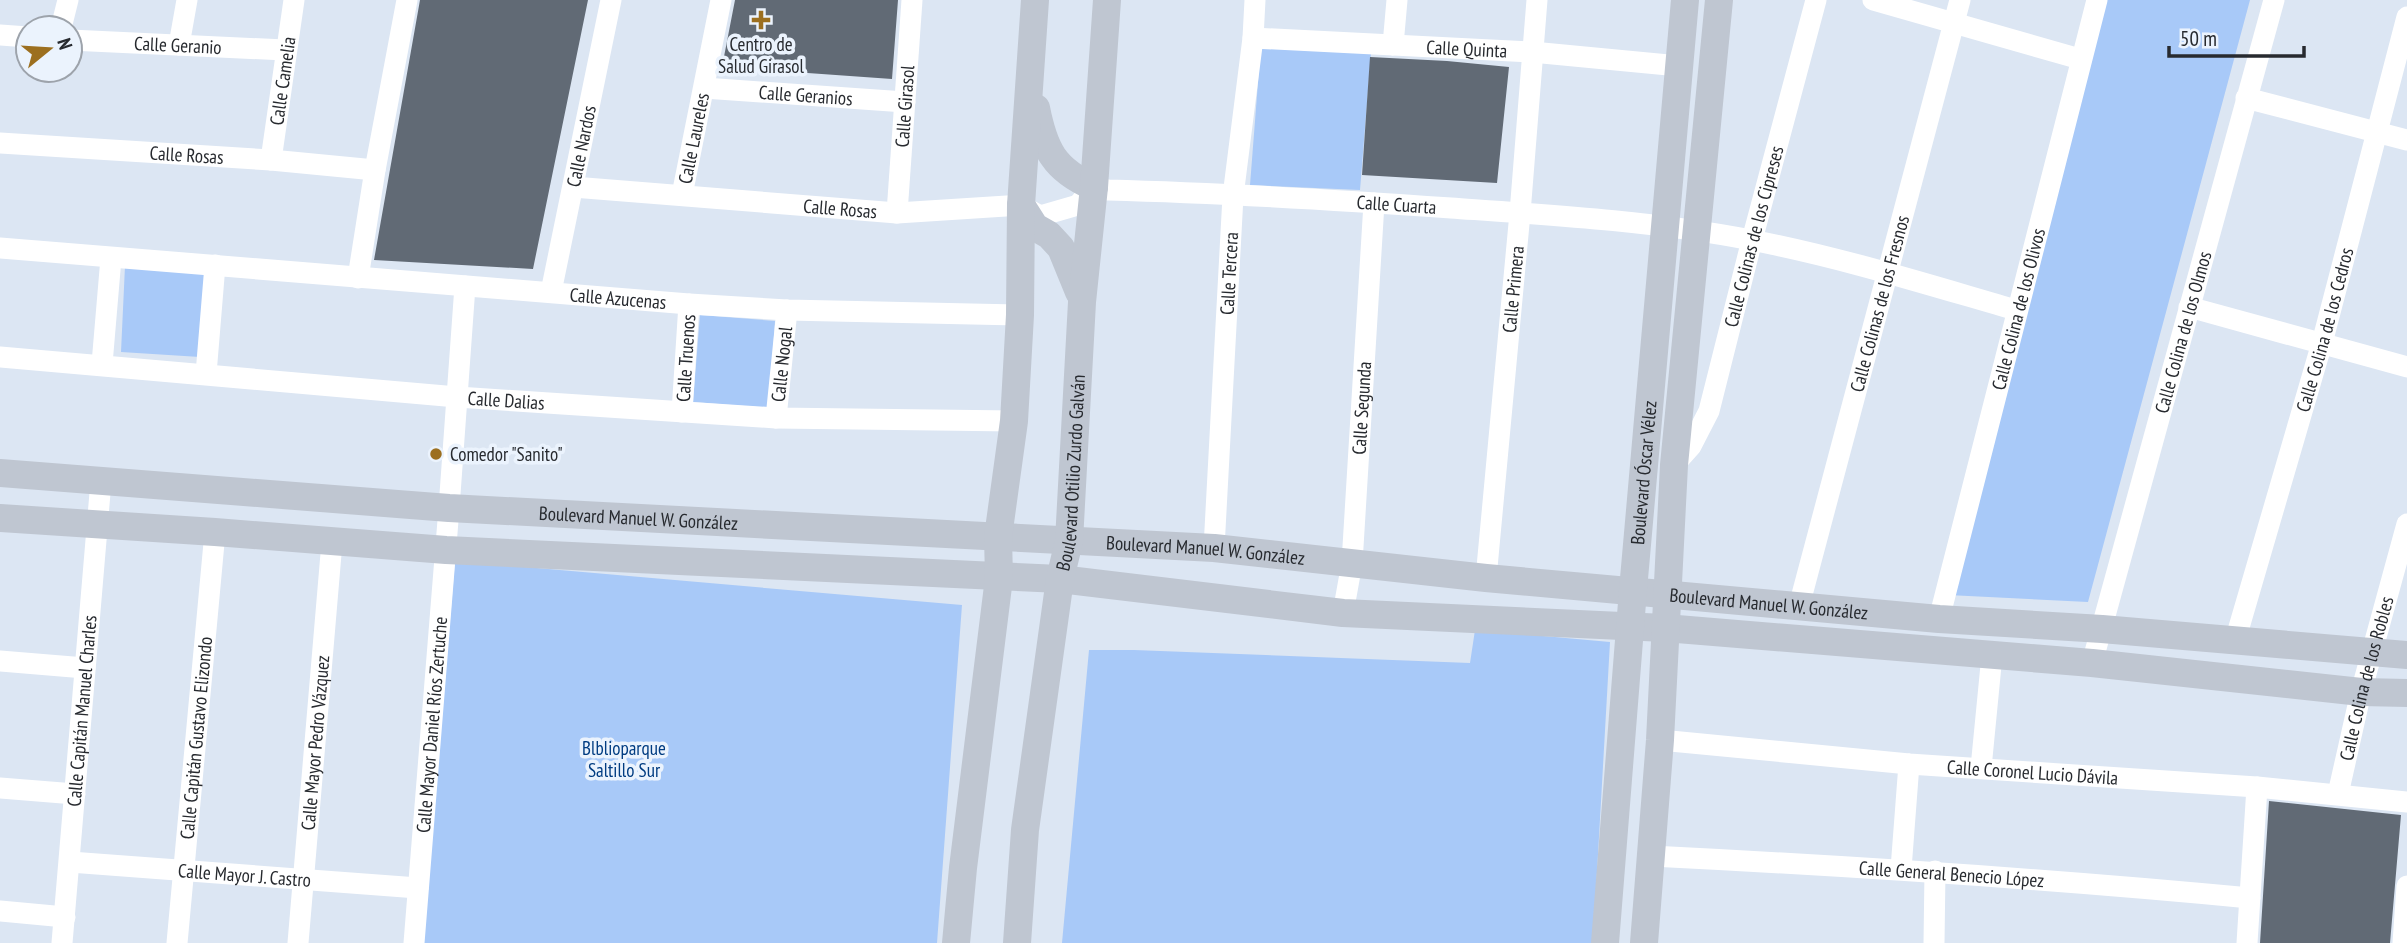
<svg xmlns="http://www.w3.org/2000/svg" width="2407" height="943" viewBox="0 0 2407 943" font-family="'PT Sans Narrow',sans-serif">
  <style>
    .green { fill: #a8c9f8 }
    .building { fill: #616a75 }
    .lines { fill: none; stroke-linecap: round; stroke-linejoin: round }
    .street { stroke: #fff; stroke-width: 21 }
    .secondary { stroke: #bfc6d1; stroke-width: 28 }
    .poi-dot { fill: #9c6f1f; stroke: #ebf3fd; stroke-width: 2.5 }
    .labels { text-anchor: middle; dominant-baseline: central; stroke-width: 7; stroke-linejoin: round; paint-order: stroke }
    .poi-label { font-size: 19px; fill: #272a2f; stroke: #ebf3fd }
    .street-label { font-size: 19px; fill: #272a2f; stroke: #ebf3fd }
    .park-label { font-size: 19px; fill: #013c81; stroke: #ebf3fd }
  </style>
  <rect width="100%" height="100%" fill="#dce6f3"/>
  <!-- green -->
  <path class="green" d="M2106,0H2250L2088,602L1948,595Z
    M1261,44L1371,53L1360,190L1250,185Z
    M125,266L205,270L200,357L121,352Z
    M700,315L775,321L769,408L693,402Z
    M455,561L962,605L937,943H423Z
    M1475,630L1610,642L1593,943H1062L1089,650H1134L1470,663Z"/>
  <!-- building -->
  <path class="building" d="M420,0H588L533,269L374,260Z
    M735,0H898L892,79L722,67Z
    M1370,57L1447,61L1509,67L1497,183L1362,175Z
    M2269,801L2401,815L2390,943H2260Z"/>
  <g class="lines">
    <!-- street -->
    <g class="street">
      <path d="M1873,0L2080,59"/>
      <path d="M61,28L68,0"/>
      <path d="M0,35L28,37"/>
      <path id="s1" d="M1253,38L1532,52L1679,66"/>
      <path id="s2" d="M70,40L285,50"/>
      <path d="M179,45L187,0"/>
      <path d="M1393,45L1397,0"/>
      <path id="s3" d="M704,88L905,102"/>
      <path d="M2246,98L2407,140"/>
      <path id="s4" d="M0,143L271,160L375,170"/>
      <path id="s5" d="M271,160L294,0"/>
      <path id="s6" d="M573,187L897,213L1021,205L1040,216L1078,205L1094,187L1108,190C1222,193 1337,200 1451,208C1551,215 1653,221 1751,240C1840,257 1929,285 2016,310"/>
      <path id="s7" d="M682,195L721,0"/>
      <path id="s8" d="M897,213L912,0"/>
      <path id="s9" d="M0,248L689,304L787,310L1020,315"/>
      <path d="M358,278L375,170L407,0"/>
      <path id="s10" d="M551,292L611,0"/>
      <path d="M2189,307L2407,367"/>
      <path id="s11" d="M0,357L457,397L776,418L1014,421"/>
      <path d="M102,364L111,258"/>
      <path d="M206,374L215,265"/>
      <path id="s12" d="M682,412L689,304"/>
      <path id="s13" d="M776,418L787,310"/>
      <path id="s14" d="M1674,465L1691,446L1709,411L1752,240L1816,0"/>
      <path id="s15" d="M1214,548L1233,196L1253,38L1255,0"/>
      <path id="s16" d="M1486,578L1520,213L1537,0"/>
      <path id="s17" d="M1799,606L1960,0"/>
      <path id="s18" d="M1343,613L1352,563L1374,203"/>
      <path id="s19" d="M1939,619L2097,0"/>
      <path id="s20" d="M2235,641L2322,343L2407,17"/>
      <path d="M0,661L85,668"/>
      <path id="s21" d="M2092,663L2274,0"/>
      <path id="s22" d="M1660,740L1909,764L2257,787L2407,802"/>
      <path d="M1981,768L1992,655"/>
      <path d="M0,788L75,794"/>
      <path id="s23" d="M2338,794L2361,692L2407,524"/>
      <path id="s24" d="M1651,856C1851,866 2051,879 2250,898"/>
      <path id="s25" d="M70,862L418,888"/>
      <path d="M1901,869L1909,764"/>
      <path d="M0,911L65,917"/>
      <path id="s26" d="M62,943L101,481"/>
      <path id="s27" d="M177,943L215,532"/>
      <path id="s28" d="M298,943L332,542"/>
      <path id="s29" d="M414,943L449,508L465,286"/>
      <path d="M1934,943L1935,871"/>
      <path d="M2247,943L2257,787"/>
      <path d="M2403,943L2407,886"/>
    </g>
    <!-- secondary -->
    <g class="secondary">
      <path d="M1036,108C1044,149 1054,170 1094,187"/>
      <path d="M1021,205L1035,227L1049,235L1061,248L1079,292"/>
      <path id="s30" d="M0,473L449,508L1214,548L1486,578L1939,619L2102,629L2407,655"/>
      <path d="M0,518L215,532L446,550L1060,579L1343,613L1665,628L2092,663L2361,692L2407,693"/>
      <path d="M956,943L963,868L999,578L998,537L1014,421L1020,315L1021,205L1035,0"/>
      <path id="s31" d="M1017,943L1025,830L1060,579L1069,541L1082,302L1094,187L1107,0"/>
      <path id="s32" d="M1605,943L1633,590L1685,0"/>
      <path d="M1644,943L1660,740L1674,465L1719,0"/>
    </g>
  </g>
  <!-- markers -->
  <g class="poi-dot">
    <path d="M757.5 9.5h7v7h7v7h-7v7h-7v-7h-7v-7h7z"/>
    <circle cx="436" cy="454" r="7"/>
  </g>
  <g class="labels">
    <!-- poi labels -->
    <g class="poi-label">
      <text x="761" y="44">Centro de<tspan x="761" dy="22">Salud Girasol</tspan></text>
      <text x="450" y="454" text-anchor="start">Comedor "Sanito"</text>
    </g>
    <!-- street labels -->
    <g class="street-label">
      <text stroke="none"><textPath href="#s2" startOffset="108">Calle Geranio</textPath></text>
      <text stroke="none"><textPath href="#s1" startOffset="214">Calle Quinta</textPath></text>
      <text stroke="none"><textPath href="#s5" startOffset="80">Calle Camelia</textPath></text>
      <text stroke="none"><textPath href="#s3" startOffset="102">Calle Geranios</textPath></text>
      <text stroke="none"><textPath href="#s8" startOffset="107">Calle Girasol</textPath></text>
      <text stroke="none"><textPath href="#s7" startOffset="58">Calle Laureles</textPath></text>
      <text stroke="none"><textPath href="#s10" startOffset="149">Calle Nardos</textPath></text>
      <text stroke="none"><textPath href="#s4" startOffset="187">Calle Rosas</textPath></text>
      <text stroke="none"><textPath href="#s6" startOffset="838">Calle Cuarta</textPath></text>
      <text stroke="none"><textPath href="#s6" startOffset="268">Calle Rosas</textPath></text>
      <text stroke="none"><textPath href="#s14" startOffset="245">Calle Colinas de los Cipreses</textPath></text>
      <text stroke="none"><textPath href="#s15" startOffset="275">Calle Tercera</textPath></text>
      <text stroke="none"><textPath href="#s16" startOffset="290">Calle Primera</textPath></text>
      <text stroke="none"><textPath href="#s9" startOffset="620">Calle Azucenas</textPath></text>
      <text stroke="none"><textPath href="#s17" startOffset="313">Calle Colinas de los Fresnos</textPath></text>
      <text stroke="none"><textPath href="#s19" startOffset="320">Calle Colina de los Olivos</textPath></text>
      <text stroke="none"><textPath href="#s20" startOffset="324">Calle Colina de los Cedros</textPath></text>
      <text stroke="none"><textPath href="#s21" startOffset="343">Calle Colina de los Olmos</textPath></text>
      <text stroke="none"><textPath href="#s12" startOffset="54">Calle Truenos</textPath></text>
      <text stroke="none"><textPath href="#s13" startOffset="54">Calle Nogal</textPath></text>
      <text stroke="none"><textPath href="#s11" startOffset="508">Calle Dalias</textPath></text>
      <text stroke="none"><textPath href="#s18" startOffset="206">Calle Segunda</textPath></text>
      <text stroke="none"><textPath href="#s32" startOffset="472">Boulevard Óscar Vélez</textPath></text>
      <text stroke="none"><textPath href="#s31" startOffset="474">Boulevard Otilio Zurdo Galván</textPath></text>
      <text stroke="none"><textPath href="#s30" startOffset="640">Boulevard Manuel W. González</textPath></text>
      <text stroke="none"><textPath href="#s30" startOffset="1208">Boulevard Manuel W. González</textPath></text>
      <text stroke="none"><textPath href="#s30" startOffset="1774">Boulevard Manuel W. González</textPath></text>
      <text stroke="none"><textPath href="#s23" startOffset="119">Calle Colina de los Robles</textPath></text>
      <text stroke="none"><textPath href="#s26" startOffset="233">Calle Capitán Manuel Charles</textPath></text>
      <text stroke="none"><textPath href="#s29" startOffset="219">Calle Mayor Daniel Ríos Zertuche</textPath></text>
      <text stroke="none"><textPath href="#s27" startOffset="206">Calle Capitán Gustavo Elizondo</textPath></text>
      <text stroke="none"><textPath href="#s28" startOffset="201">Calle Mayor Pedro Vázquez</textPath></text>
      <text stroke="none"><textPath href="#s22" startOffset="374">Calle Coronel Lucio Dávila</textPath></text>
      <text stroke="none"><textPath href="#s24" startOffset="301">Calle General Benecio López</textPath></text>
      <text stroke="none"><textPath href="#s25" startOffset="175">Calle Mayor J. Castro</textPath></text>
    </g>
    <!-- park labels -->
    <g class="park-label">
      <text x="624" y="748">Blblioparque<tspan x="624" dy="22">Saltillo Sur</tspan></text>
    </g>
  </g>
  <!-- north arrow -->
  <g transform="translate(49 49) rotate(72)"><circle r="33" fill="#ebf3fd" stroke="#9da3ab" stroke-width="2"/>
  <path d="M0-5L12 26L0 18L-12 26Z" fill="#9c6f1f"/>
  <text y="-10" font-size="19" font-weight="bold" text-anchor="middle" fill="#272a2f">N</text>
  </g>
  <!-- scale -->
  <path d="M2169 46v10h135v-10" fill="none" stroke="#272a2f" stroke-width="3.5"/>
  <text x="2180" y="46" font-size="21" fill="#272a2f" stroke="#ebf3fd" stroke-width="5" paint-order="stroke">50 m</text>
</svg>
